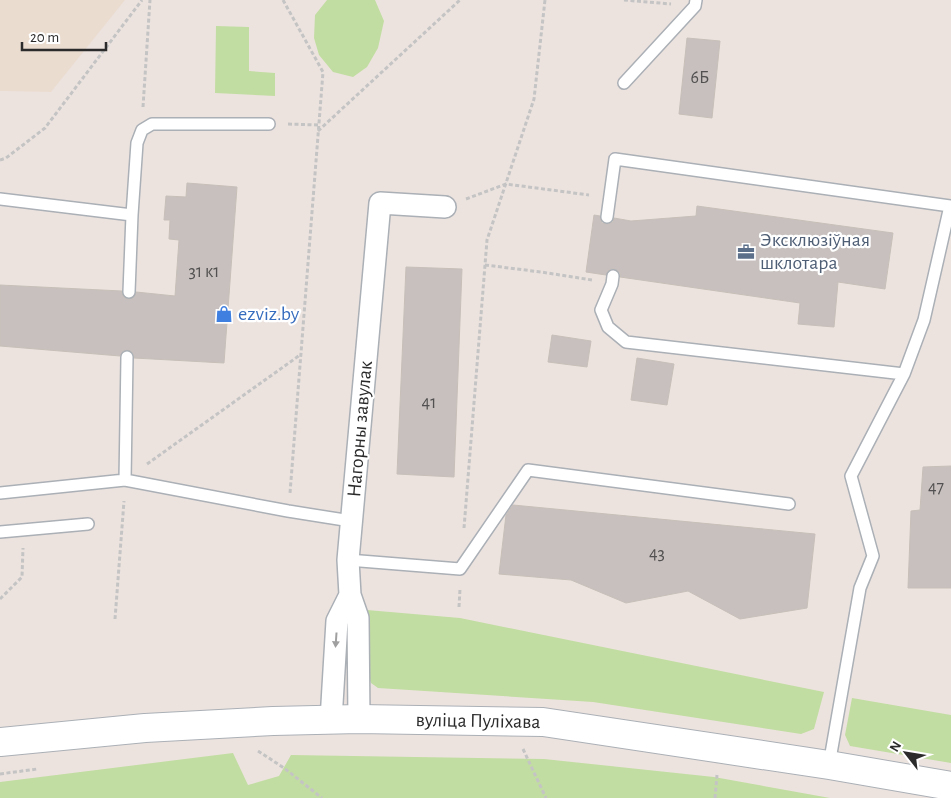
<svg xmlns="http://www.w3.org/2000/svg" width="951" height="798" viewBox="0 0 951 798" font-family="'Alegreya Sans',sans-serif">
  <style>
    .education { fill: #ebdcd0 }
    .green { fill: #c2dda1 }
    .building { fill: #c7c0be; stroke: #c7bfb8 }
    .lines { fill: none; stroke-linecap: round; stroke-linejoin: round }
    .service-casing { stroke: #abb0b6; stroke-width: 14 }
    .minor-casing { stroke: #abb0b6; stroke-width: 24 }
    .tertiary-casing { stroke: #abb0b6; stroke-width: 30 }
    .path { stroke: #c4c4c4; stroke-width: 3; stroke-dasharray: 4 2.5; stroke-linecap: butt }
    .service { stroke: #fff; stroke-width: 11 }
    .minor { stroke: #fff; stroke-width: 21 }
    .tertiary { stroke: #fff; stroke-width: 28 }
    .oneway { fill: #a0a0a0 }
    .labels { text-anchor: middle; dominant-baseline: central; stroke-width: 4.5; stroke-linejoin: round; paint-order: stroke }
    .number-label { font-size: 18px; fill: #525050 }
    .service-label { font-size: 20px; fill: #4e5e75; stroke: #fff; text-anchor: start }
    .shop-label { font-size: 20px; fill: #366cbe; stroke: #fff; text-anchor: start }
    .street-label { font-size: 20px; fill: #2b2b2b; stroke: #fff }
  </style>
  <rect width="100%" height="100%" fill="#ece3df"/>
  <!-- education -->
  <path class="education" d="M0,0H125L51,92L0,91Z"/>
  <!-- green -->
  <path class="green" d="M327,0H375L384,21L378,48L367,67L353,77L333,72L319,55L314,38L315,15Z
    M216,26L249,27V71L275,73V96L215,93Z
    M367,610L460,618L824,692L814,729L801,734L593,702L378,688L371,683L366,670Z
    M852,698L951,715V763L850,746L845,735Z
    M233,753L248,785L279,776L291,755L544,759L714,777L830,798H0V782Z"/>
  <!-- building -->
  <path class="building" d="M687,38L720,41L712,118L679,114Z
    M187,183L237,187L224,363L134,358L133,353L128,350L123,351L120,356L0,346V285L122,291L123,296L128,299L133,298L136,292L175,296L179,240L169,239L170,220H164L166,196L186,197Z
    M697,206L893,233L885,289L838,282L834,327L798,324L800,303L620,277V273L614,269H610L606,275L586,272L594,215L600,216L602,223L606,224L613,222L614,218L631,221L696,216Z
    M406,267L462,269L454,477L397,474Z
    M552,335L591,341L587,367L548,362Z
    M637,358L674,364L667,405L631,400Z
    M951,466V588H908L911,511L920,510L923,467Z
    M513,505L815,534L807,608L740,619L688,591L626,603L571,580L499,574L506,515Z"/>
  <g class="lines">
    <!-- service casing -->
    <g class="service-casing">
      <path id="service" d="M624,83L695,6L696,0
        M0,199L132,215L137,143L142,130L152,124H269
        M607,217L615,159L950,206L924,320L904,374
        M613,276L612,284L601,310L608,327L626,342L904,374L851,476L873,556L860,588L829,765
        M129,292L132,215
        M125,480L127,357
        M0,493L125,480L288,511L351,521
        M0,532L88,524
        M348,560L460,569L528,470L789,504"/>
    </g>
    <!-- minor casing -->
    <g class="minor-casing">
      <path id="minor" d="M359,719L358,618L350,595L348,560L380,203L445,207
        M331,720L337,621L350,595"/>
    </g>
    <!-- tertiary casing -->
    <g class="tertiary-casing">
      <path id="tertiary" d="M0,742L145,728L273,721L359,719L543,722L829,765L951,786"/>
    </g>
    <!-- path -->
    <path class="path" d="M283,0L323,72L290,493
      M624,0L671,4
      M143,107L150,0
      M288,124L318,125
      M318,131L460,0
      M0,160L6,158L45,128L142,0
      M466,199L506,184L589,195
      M485,265L541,272L592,280
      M147,464L300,355
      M464,528L487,240L534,99L545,0
      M0,599L22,577L23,548
      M459,607L460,589
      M115,619L124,501
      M523,749L546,798
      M258,751L284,768L322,798
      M0,774L37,769
      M715,798L717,775"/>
    <!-- service -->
    <use href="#service" class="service"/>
    <!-- minor -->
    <use href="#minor" class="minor"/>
    <!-- tertiary -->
    <use href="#tertiary" class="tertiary"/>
  </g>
  <!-- one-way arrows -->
  <defs><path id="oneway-solid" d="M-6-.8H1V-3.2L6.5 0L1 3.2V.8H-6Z" transform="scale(1.25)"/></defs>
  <use class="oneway" href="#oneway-solid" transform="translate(336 640) rotate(94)"/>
  <!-- icons -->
  <defs>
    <g id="office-bare" transform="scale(1.35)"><path d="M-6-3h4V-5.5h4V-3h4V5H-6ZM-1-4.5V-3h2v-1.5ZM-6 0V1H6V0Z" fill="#5c6f8a" stroke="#fff" stroke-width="2.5" paint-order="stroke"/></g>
    <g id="shop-bare" transform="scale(1.35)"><path d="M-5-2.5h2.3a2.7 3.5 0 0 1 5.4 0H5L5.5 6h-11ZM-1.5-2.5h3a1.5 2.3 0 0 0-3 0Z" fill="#3f7fe0" stroke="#fff" stroke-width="2.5" paint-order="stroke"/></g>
  </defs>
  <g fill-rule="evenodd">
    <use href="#office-bare" x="746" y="252"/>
    <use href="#shop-bare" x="224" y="314"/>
  </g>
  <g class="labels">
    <!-- number labels -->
    <g class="number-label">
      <text x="700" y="78">6Б</text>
      <text x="204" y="272">31 к1</text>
      <text x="429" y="403">41</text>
      <text x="936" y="488">47</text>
      <text x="657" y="554">43</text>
    </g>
    <!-- service labels -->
    <g class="service-label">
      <text x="760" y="240">Эксклюзіўная<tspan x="760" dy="23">шклотара</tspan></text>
    </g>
    <!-- shop labels -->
    <g class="shop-label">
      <text x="238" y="314">ezviz.by</text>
    </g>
    <!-- street labels -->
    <g class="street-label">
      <text transform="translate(360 429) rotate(-85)">Нагорны завулак</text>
      <text transform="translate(478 721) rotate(1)">вуліца Пуліхава</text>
    </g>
  </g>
  <!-- north arrow -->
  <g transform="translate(906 753) rotate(301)" stroke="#ffffff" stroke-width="4" paint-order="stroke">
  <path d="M0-4L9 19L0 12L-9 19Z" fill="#2b2b2b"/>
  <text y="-8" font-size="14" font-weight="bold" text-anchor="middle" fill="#2b2b2b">N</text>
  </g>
  <!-- scale -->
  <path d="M22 42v8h84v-8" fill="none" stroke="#2b2b2b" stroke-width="2.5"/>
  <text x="30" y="42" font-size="15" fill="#2b2b2b" stroke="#ffffff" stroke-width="4" paint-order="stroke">20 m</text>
</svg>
